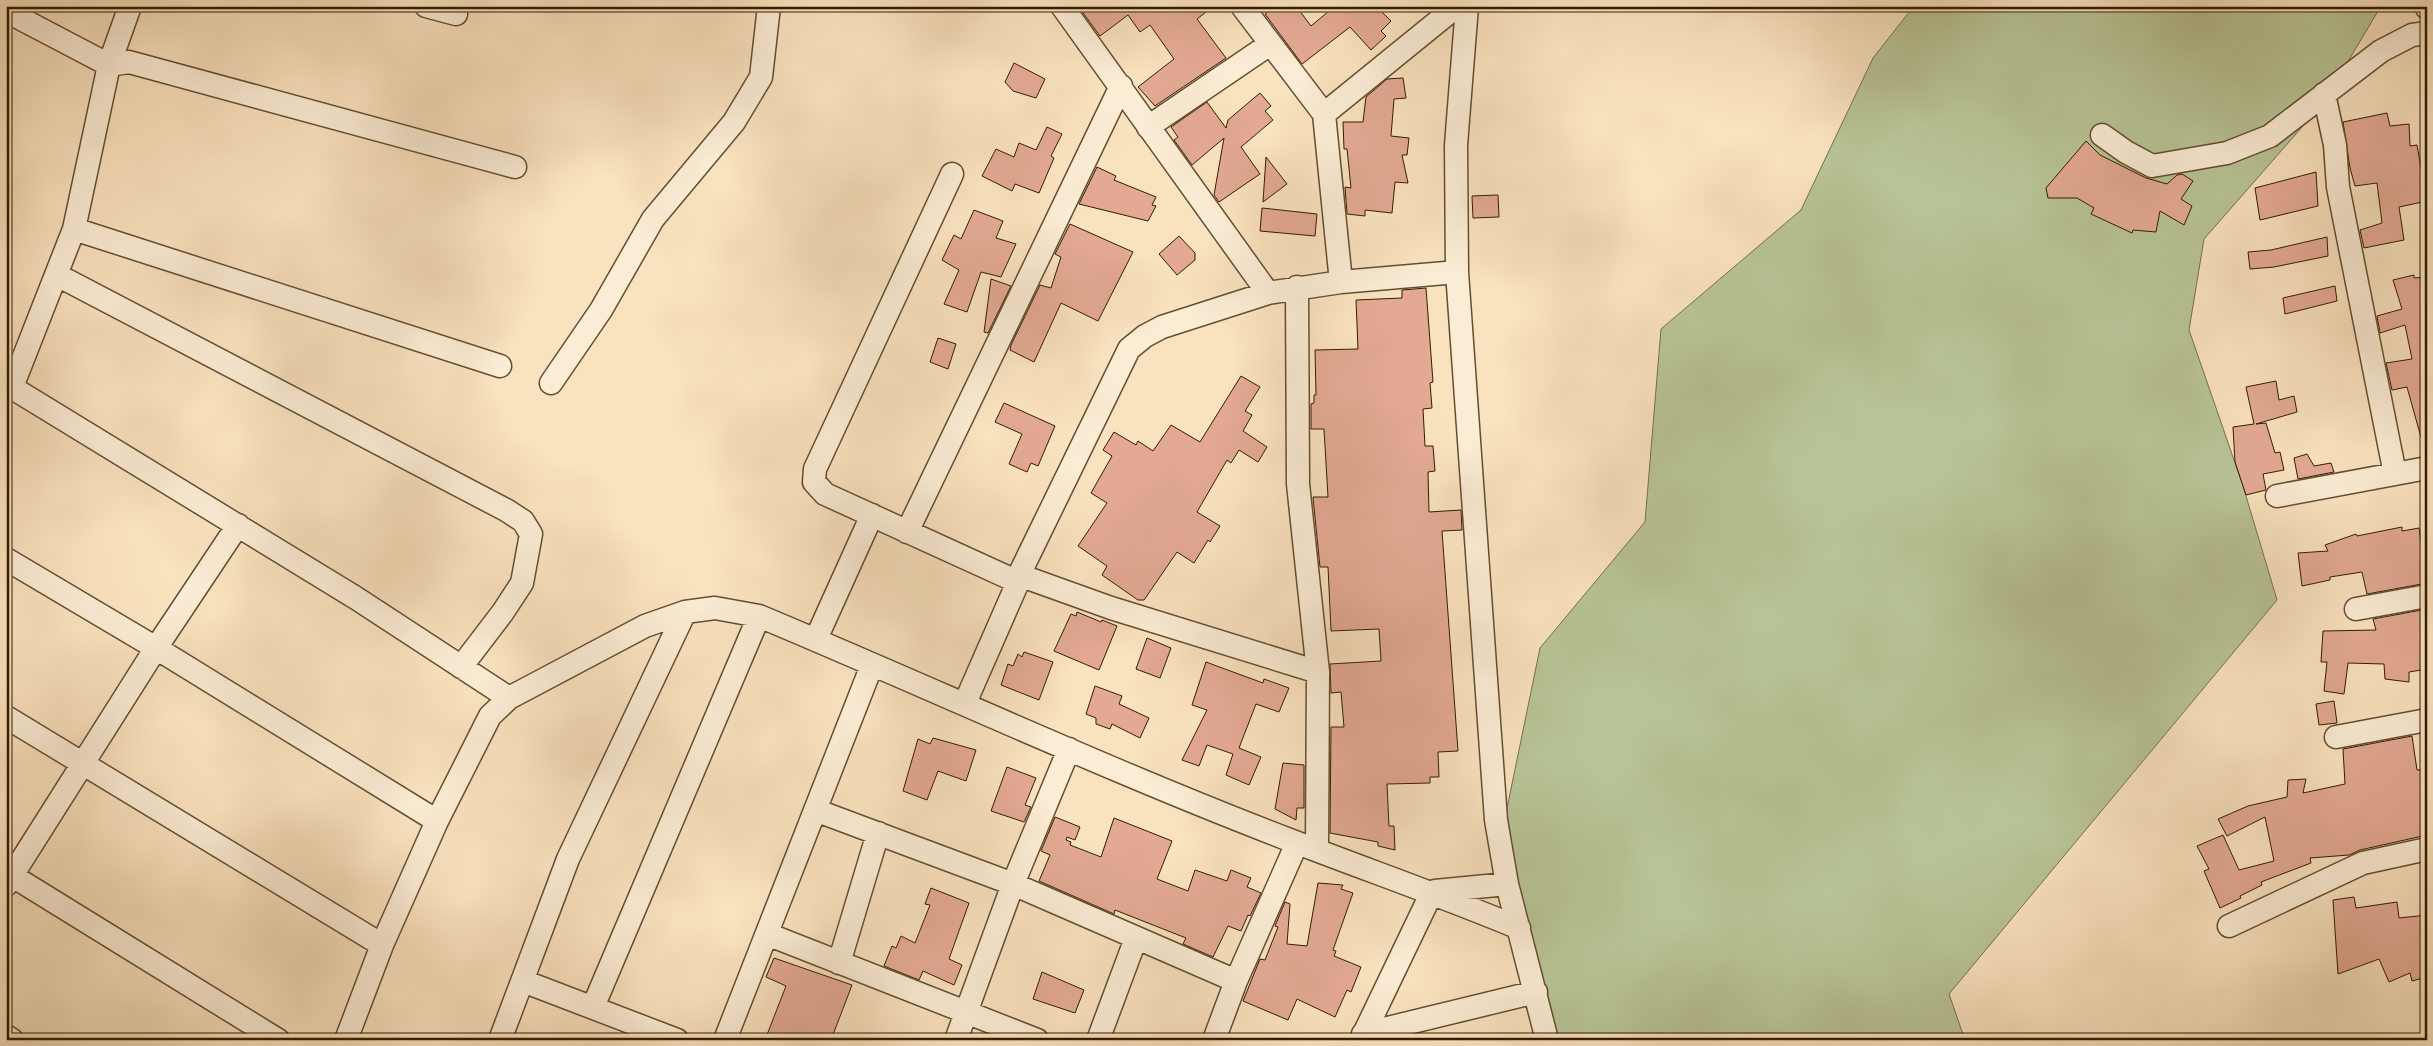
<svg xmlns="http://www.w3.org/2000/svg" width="2433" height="1046" viewBox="0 0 2433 1046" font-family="Alegreya,serif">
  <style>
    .green { fill: #b8c496; stroke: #76704b }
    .building { fill: #e3a993; stroke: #331c00 }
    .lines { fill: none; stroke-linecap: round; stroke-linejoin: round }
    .minor-casing { stroke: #644e30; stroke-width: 25 }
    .minor { stroke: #fbecd5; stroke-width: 22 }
  </style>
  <rect width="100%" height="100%" fill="#f9e2be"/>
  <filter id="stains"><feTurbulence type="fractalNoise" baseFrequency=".004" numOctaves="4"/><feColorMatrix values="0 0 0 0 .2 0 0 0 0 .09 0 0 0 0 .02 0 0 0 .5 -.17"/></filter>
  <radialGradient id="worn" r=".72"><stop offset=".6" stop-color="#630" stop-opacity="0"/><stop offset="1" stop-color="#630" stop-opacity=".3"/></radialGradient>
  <!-- green -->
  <path class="green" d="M1914,6H2381L2324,102L2204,239L2189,330L2243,486L2277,600L1949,994L1965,1040H1539L1498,852L1540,648L1645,522L1661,329L1801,210L1873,58Z"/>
  <!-- building -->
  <path class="building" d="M1078,6H1214L1197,19L1226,58L1155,106L1138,87L1174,59L1150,25L1140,32L1128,15L1100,36Z
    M1276,6H1296L1311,26L1335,6H1376L1391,21L1381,31L1386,36L1371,50L1350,27L1302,64L1265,14Z
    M1014,63L1045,79L1036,98L1013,91L1005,82Z
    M1403,78L1406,98L1394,99L1391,136L1409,138L1407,155H1402L1408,183L1395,182L1392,213L1365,210V216L1347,214L1345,187L1351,188L1347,149H1344L1343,122H1363L1366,97L1387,79Z
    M1260,93L1271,106L1265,111L1273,120L1241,147L1260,174L1219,202L1214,195L1224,138L1192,165L1174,140L1178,137L1171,127L1207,102L1226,128L1228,120Z
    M2387,113L2390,126L2409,124L2410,146L2417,145L2422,173L2427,172V201L2399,207L2404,240L2364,248L2360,230L2382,223L2377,183L2355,186L2350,168L2343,122Z
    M1047,127L1062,134L1051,156L1054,158L1039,193L1015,184L1012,191L982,176L996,149L1014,157L1019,143L1036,150Z
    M2086,141L2100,155L2146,178L2167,184L2177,175L2182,174L2193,181L2181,199L2192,206L2184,225L2160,211L2156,232L2133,230L2132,233L2091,214L2094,208L2077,198H2048L2046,188Z
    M1266,157L1287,184L1263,202Z
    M1097,167L1116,176L1114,180L1156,197L1152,205L1156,206L1148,221L1079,204Z
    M2316,172L2318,206L2260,220L2255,188Z
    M1498,195L1499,217L1473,218L1472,196Z
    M1262,208L1317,214L1315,236L1260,231Z
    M974,210L1003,221L996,238L1016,244L1001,277L981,272L967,312L944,304L959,270L942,260L954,235L961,239Z
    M1070,224L1133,252L1098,321L1061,303L1034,362L1010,350L1011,345L1040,285L1051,288L1061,257L1055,254Z
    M1179,236L1195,253V260L1177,275L1159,254Z
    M2327,237L2328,256L2274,267L2250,269L2248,252L2271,250Z
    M2414,275V278L2427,277V440L2422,441L2407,387L2392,390L2386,363L2412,359L2405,325L2380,333L2377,316L2402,309L2393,280Z
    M991,279L1011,286L988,333L984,332Z
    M2335,286L2337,301L2285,314L2283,298Z
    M1426,288L1433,382L1430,383L1432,408L1423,409L1425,446H1433L1435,471L1428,472L1429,512L1461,510L1462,530L1442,531L1458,751L1438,752L1439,777H1430V783L1387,784L1389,826H1394L1395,850L1378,846V842L1330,833L1331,727H1344L1341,692L1331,693L1330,664L1381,661L1379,629L1331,631L1328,567H1320L1313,497H1328L1324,429H1311V404L1314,403V395H1316L1315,350L1358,349L1356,300L1402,298V290Z
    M938,338L956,344L948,369L930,362Z
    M1241,376L1260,387L1245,411L1252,415L1243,431L1267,447L1258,462L1239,450L1231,463L1227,460L1197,512L1220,526L1210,542L1208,540L1194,563L1177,552L1144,600H1138L1102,575L1107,566L1078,546L1107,503L1091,493L1112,456L1103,450L1114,432L1136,445L1138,441L1153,451L1171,425L1200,442Z
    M2276,381L2279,400L2294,396L2297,412L2256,424L2266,423L2275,453L2280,452L2284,470L2263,474L2266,490L2246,495L2235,462L2233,427L2254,424L2246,387Z
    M1004,403L1055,426L1038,466L1031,463L1027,472L1009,464L1022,434L995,422Z
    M2307,454L2314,466L2331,463L2334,472L2298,479L2294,458Z
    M2402,527V531L2419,528L2422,546L2427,543V583L2367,594L2362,572L2330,577V580L2302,586L2298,553L2328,551L2325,545L2356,534L2357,536Z
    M2427,609V669L2409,672V682L2385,679L2384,664L2348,663L2344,694L2324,691L2327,662H2321L2323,631L2376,630L2373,619Z
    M1077,612L1101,622L1102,620L1117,626L1099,670L1054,651L1071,614L1076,616Z
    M1147,638L1171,648L1160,678L1136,669Z
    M1024,652L1053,662L1039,700L1001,685L1008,664L1013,666L1018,654L1022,657Z
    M1206,662L1263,683L1264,679L1289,688L1279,712L1256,704L1239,748L1261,757L1249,785L1226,775L1233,754L1207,745L1199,766L1182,760L1207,710L1192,705Z
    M1095,686L1122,696L1119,704L1149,718L1140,738L1112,724L1110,729L1096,724V718L1086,714Z
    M2334,701L2337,723L2319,725L2316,704Z
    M2412,736L2417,770H2427V835L2360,850L2349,855L2310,858L2311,863L2261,882L2262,885L2240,896L2241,898L2220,908L2204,871L2209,869L2197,846L2223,835L2239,870L2274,861L2265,817L2227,836L2218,819L2248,806L2287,797L2288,780L2306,779L2303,793L2345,784L2343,749Z
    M933,738L976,750L966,781L938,771L927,800L903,791L918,739L930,744Z
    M1283,763L1304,765V808H1297L1296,820L1275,809Z
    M1007,767L1036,778L1025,805L1031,807L1024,822L991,811Z
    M1055,817L1080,827L1075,840L1067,837L1066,840L1071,842L1070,845L1101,857L1114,818L1172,841L1157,879L1188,891L1195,870L1227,881L1231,870L1251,878L1247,887L1261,893L1250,916L1248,915L1241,931L1228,926L1213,957L1183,944L1186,938L1115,910L1114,914L1039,881L1050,855L1041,851Z
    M1318,883L1343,885L1341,889L1353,893L1333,950L1336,951L1334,956L1361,967L1351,992L1347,990L1335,1017L1297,999L1288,1020L1243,1001L1260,959L1265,960L1278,927L1275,926L1285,902L1290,904L1287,944L1307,946Z
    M931,888L969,903L949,959L962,965L954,985L923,971L919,980L884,966L892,946L896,948L901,936L915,943L930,905L925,904Z
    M2354,897L2356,908L2397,902L2399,918L2427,915V977L2412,981L2410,973L2389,982L2379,959L2338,974L2333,900Z
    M774,958L852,985L831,1040H765L786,986L766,977Z
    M1042,972L1084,990L1075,1013L1033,999Z"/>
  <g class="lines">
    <!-- minor casing -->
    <g class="minor-casing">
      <path id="minor" d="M426,6L456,14
        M1062,6L1268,293
        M1242,6L1324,114L1341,282
        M1467,6L1456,145L1457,272L1496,820L1507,884L1547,1040
        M2427,6V8
        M6,11L109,65L129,62L515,167
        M2324,94L2335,145L2338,187L2395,474
        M1324,114L1457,6
        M1148,127L1270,44
        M2102,135L2126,152L2152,166L2227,153L2270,136L2381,51L2412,35L2427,33
        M952,174L815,469L814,482L825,494L1018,582
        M74,229L500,366
        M57,275L506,510L523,521L531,534L522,583L503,612L461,667
        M1297,287L1298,484L1318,672L1317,849
        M551,383L601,310L653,219L734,122L761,77L769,6
        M6,384L356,598L509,698
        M12,387L74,229L109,65L130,6
        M2277,496L2427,468
        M907,532L1121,86
        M6,559L156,648L437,821
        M1019,575L1111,608L1318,672
        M2356,609L2427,596
        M816,639L872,515
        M965,703L1018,582L1019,575L1129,349L1145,336L1162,327L1268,293L1341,282L1457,272
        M6,717L382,945
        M2336,737L2427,720
        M815,810L1013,884L1236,981
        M6,872L278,1040
        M6,885L156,648L238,525
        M1435,891L1507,884
        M2229,926L2363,863L2427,849
        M767,934L1037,1040
        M839,963L878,833
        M523,981L677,1040
        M593,1007L759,616
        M1363,1034L1536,992
        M6,1036L12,1040
        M346,1040L382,945L437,821L490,716L509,698L645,626L685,612L715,608L759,616C938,691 1114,773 1295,842C1370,871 1445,897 1519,928
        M500,1040L568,859L685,612
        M725,1040L872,665
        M956,1040L1013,884L1069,749
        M1098,1040L1136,938
        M1214,1040L1236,981L1297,843
        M1361,1040L1432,892"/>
    </g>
    <!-- minor -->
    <use href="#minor" class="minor"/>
  </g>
  <!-- margin -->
  <rect width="2433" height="1046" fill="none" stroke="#f9e2be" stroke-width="25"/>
  <rect x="8" y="8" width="2418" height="1031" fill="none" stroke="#331c00" stroke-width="2.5"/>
  <rect x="12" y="12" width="2408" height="1021" fill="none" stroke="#331c00"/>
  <rect width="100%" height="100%" filter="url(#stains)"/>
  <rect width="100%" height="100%" fill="url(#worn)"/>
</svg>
